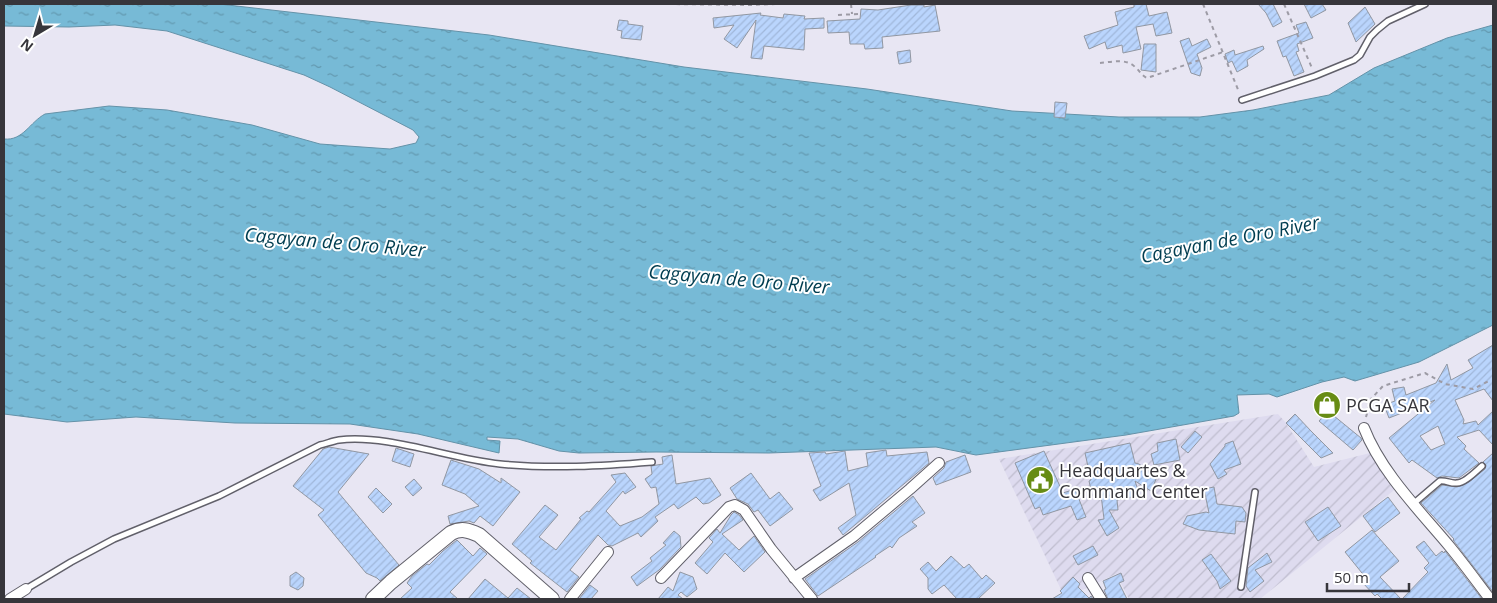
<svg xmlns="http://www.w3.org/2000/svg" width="1497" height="603" viewBox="0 0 1497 603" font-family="'Open Sans',sans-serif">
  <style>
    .industrial { fill: url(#industrial-furrows) }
    .water { fill: url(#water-ripples); stroke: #6492a8 }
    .building { fill: url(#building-hatch); stroke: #9197a2; fill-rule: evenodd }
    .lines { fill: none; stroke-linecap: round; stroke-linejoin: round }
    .lane-casing { stroke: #61606a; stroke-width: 8 }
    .street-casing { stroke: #61606a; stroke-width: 12 }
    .secondary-casing { stroke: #61606a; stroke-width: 16 }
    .path { stroke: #9d9ba5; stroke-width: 2; stroke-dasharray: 4 4; stroke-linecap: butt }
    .lane { stroke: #fff; stroke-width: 5 }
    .street { stroke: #fff; stroke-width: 10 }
    .secondary { stroke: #fff; stroke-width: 14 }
    .labels { text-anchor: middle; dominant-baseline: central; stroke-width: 4; stroke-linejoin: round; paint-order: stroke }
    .poi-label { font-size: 18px; fill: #37363b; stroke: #fff; text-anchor: start }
    .water-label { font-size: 19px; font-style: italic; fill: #003d50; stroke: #fff }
  </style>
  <defs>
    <pattern id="industrial-furrows" width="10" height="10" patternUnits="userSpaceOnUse" patternTransform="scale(1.25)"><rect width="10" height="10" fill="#dedbef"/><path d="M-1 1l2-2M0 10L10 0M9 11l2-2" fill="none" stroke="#bfbdce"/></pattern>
    <pattern id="water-ripples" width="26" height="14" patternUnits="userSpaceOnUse" patternTransform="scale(1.25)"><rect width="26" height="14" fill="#77bad6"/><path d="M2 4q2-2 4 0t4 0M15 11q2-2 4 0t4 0" fill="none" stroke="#6298af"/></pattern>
    <pattern id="building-hatch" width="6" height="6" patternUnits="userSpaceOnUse" patternTransform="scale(1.25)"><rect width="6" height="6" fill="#bad5fd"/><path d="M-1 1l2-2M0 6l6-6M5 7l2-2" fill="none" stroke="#a0b7da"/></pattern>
  </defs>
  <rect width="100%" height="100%" fill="#e8e6f3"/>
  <!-- industrial -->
  <path class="industrial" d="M1278,414L1286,423L1314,467L1370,453L1398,487L1260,599H1129L1116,574L1065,598L999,459Z"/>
  <!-- water -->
  <path class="water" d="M4,4H219L489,35L684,67L867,89L1012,111L1119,117H1200L1253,110L1329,95L1374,68L1447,38L1493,25V325L1419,362L1355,381L1344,377L1322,382L1277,397L1269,394L1237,395L1239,413L1234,416L1126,435L976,455L936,447L769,453L656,452L579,453L559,451L518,439L487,437V440L500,441L499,453L418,434L350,424L235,423L136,417L67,422L4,414V139C23,141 30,122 45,114L109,106L167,110L252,125L320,144L390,149L416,143L419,137L413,130L330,87L304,75L167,31L115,25L69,27L4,26Z"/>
  <!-- building -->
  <path class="building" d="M1134,4H1146L1149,16L1167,12L1172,33L1156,36L1153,24L1136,27L1141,49L1123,53L1122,45L1107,49L1105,42L1089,49L1084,36L1118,25L1115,12L1134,7Z
    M1258,4H1273L1282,22L1273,27L1266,13Z
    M1304,4H1322L1326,10L1311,18Z
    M911,5H924V7L935,5L940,31L882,37L883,48L865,49L864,44H850L849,32L828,33L827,21L860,19L861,9L878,10Z
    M1365,7L1375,24L1356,42L1348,23Z
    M761,13L760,15L783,18L784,14L805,16L804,19L824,18V28L805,29L804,50L764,46L762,59L751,58L756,20L737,48L724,39L734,25L714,28L713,18Z
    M619,20L628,21V24L643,26L641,40L621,38L622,31L617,30Z
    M1306,22L1313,38L1297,44L1299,51L1296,52L1304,72L1294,76L1286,56L1283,57L1277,41L1299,33L1296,25Z
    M1189,38L1192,46L1207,39L1211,47L1197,54L1202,68L1200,76L1191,73L1180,41Z
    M1144,44H1156V72L1141,70Z
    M1263,46L1264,49L1247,60L1248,66L1237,72L1232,61L1228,63L1225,54L1234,50L1235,55Z
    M910,50L911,62L899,64L897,52Z
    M1055,102L1067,103L1065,118L1054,117Z
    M1493,345V401L1484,389L1455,400L1464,420L1463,424L1476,421L1478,425L1493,411V445L1479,430L1457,437L1466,446L1464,449L1479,463L1459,478L1442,476L1437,478L1412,460L1409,463L1389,438L1435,400L1389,418L1384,405L1395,401L1392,389L1404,387L1406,395L1436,383L1447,364L1451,380L1473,368L1468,360ZM1438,426L1445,444L1431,450L1420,436Z
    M1328,411L1361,438L1362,440L1353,450L1319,421Z
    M1295,414L1311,431L1333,453L1321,458L1286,423Z
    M1195,431L1202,437L1188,453L1181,447Z
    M1176,439L1180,460L1154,465L1151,454L1158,451L1157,443Z
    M1233,441L1241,464L1224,470L1227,474L1218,479L1210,464L1225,446V444Z
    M1130,443L1135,463L1139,464L1157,477L1151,491L1135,481L1140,496L1117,500L1118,510H1109L1119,528L1107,536L1098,520L1104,519L1100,487L1091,490L1089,481L1091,480L1085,453Z
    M329,447L369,454L338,492L399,565L380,581L377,578L366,573L318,515L324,510L293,486L323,449Z
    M396,448L414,454L410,467L392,461Z
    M886,450L887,456L927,452L929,463L843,535L838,528L856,515L849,483L820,501L813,490L821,486L809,453L825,452L826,454L845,451L848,471L868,466L866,453Z
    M1044,451L1063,493L1075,489L1086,517L1077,520L1071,506L1043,515L1040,507L1035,509L1015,463Z
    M1493,453V592L1453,540L1454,539L1421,503L1442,485L1457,487L1469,482L1485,469L1486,465L1483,462Z
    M672,455L676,484L710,478L721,495L709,503L703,504L696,497L678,509L674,504L655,517L658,521L641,537L638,533L612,546L608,545L598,535L570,570L579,577L567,592L530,563L532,561L512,544L545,505L558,515L539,537L556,550L581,519L579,518L587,511L589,512L616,482L611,475L625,473L636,487L625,494L623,491L606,511L620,526L642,517L659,504L656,487L651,488L645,479L652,474L651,466L663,464L662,457Z
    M965,455L971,472L936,485L933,478L944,468L946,462Z
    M451,460L479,469L501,483V478L520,492L493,526L480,516L474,523L469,521L450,524L448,516L479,506L465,494L442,485Z
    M751,473L770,499L779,492L793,509L770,526L758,510L754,512L748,504L737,499L730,488Z
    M414,479L422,488L413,496L405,487Z
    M1214,487L1217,504L1242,507L1246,513L1245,522L1236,521L1235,534L1199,530L1183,524L1187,516L1206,512L1209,513L1204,489Z
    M376,488L392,504L383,513L368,497Z
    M913,496L925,513L912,522L917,526L899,538L892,548L890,546L875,556L876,557L818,596L805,579L858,542Z
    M1388,497L1400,513L1375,532L1363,516Z
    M1328,507L1341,526L1318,541L1305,522Z
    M734,512L739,515L743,520L722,534L739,550L754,536L765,552L744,572L725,553L707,574L695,563L713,542L709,538L717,529L720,533L731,515Z
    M1372,530L1399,561L1380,577L1401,599H1382L1377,594L1375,596L1362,582L1366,578L1345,552Z
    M674,531L680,536L681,547L659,570L637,586L631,577L652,561L650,558L666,545L663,543Z
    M457,540L473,556L480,548L487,554L450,592L458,599H400L412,588L407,583L412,576L427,564L429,565L443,551Z
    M1424,541L1436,556L1442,551L1444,553L1445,551L1482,599H1402L1428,572L1424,568L1429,563L1416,547Z
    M1093,546L1098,555L1078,565L1073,556Z
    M1267,553L1272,562L1255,570L1264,581L1250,592L1246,586L1248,568Z
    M1211,554L1231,581L1220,589L1217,581L1202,560Z
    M951,556L964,568L969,564L982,579L986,575L995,583L978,599H957L944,585L932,594L928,589V578L920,569L928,562L936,571Z
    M296,572L304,578L303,586L298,590L290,586V576Z
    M680,572L693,577L697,589L687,597L681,592L678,595L683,599H658L668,587L673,591Z
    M1121,573L1124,581L1119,583L1127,599H1108L1104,590L1106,589L1103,581Z
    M1073,577L1080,584L1078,587L1089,598L1091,596L1093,599H1052L1062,593L1060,591Z
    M485,579L508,598L517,588L531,599H468Z
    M590,585L598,591L591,599H579Z"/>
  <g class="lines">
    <!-- lane casing -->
    <g class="lane-casing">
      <path id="lane" d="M1242,100L1315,76L1354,60L1360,55L1370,37L1377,30L1388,21L1425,4
        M1413,504L1440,481C1446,480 1451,484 1457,483C1465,483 1476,471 1482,466
        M1241,587L1255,492
        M26,589L71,562L114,539L219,496L320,445C326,444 332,441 339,440C388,434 450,459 500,464C551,469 602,466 652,462"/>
    </g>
    <!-- street casing -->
    <g class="street-casing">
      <path id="street" d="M1364,428C1381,472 1420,511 1450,547C1464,564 1477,582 1490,599
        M661,578L729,507L735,505L744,510L771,549L812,599
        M794,578L854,536L910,489L939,463
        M1088,578L1101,599
        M10,599L26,589
        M570,599L608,552"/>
    </g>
    <!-- secondary casing -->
    <g class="secondary-casing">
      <path id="secondary" d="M373,599L391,582L451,533C461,528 468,530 479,535L552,599"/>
    </g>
    <!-- path -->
    <path class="path" d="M668,4L751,5L775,4
      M851,4L852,14
      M1203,4L1239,92
      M1284,4L1312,68
      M838,15L858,14
      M1100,63C1112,62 1126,58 1135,67C1140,71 1141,75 1147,78L1223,52
      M1366,417L1371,399L1383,386L1425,373L1445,384L1473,389L1489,381"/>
    <!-- lane -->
    <use href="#lane" class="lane"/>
    <!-- street -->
    <use href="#street" class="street"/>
    <!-- secondary -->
    <use href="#secondary" class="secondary"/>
  </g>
  <!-- icons -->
  <defs>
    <g id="shop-disc" transform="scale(1.4375)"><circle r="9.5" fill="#678c14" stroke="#fff"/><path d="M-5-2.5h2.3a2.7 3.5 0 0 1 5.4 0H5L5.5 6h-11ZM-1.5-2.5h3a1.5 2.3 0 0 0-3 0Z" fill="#fff"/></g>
    <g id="civic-disc" transform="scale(1.4375)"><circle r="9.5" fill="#678c14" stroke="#fff"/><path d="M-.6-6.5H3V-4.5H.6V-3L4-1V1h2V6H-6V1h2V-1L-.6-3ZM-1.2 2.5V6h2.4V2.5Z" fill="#fff"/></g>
  </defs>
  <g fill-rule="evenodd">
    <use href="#shop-disc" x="1327" y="405"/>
    <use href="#civic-disc" x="1040" y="480"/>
  </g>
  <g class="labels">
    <!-- poi labels -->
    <g class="poi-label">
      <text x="1346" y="405">PCGA SAR</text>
      <text x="1059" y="470">Headquartes &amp;<tspan x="1059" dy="21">Command Center</tspan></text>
    </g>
    <!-- water labels -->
    <g class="water-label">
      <text transform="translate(1230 239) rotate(-11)">Cagayan de Oro River</text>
      <text transform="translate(335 242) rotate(5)">Cagayan de Oro River</text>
      <text transform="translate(739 279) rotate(5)">Cagayan de Oro River</text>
    </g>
  </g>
  <!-- border -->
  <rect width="1497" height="603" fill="none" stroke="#37363b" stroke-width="10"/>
  <!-- north arrow -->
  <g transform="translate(35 35) rotate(218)" stroke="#ffffff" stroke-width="4" paint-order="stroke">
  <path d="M0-4L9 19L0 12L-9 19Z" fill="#37363b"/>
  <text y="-8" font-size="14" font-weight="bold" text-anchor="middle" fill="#37363b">N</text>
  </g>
  <!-- scale -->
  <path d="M1327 583v8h82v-8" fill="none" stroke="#37363b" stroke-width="2.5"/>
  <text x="1334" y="583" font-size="15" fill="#37363b" stroke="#ffffff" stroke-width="4" paint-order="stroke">50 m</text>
</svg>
